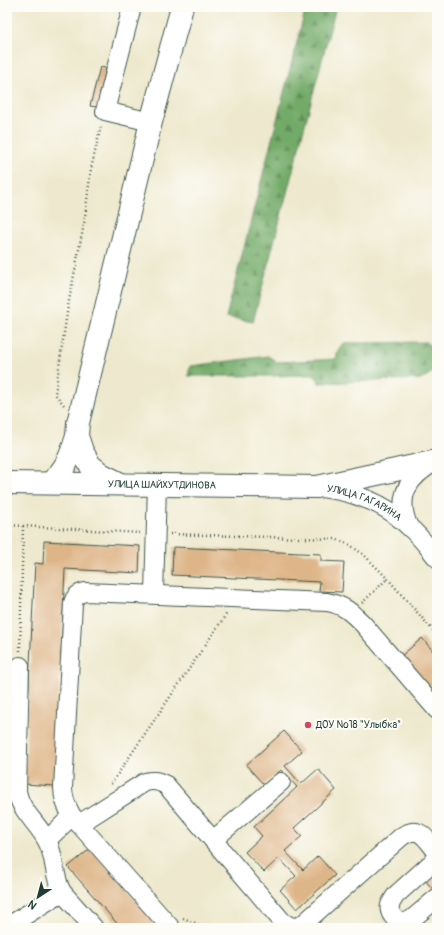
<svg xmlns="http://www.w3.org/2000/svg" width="444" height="935" viewBox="0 0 444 935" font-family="Pangolin,sans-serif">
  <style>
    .forest { fill: url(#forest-firs); stroke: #48744e }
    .building { fill: #deb588 }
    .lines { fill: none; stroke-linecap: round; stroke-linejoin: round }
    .minor-casing { stroke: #3e574b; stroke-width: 20 }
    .major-casing { stroke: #3e574b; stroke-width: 24 }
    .path { stroke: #3e574b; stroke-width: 2.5; stroke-dasharray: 1 3; stroke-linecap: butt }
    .minor { stroke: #fff; stroke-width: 18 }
    .major { stroke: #fff; stroke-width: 22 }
    .poi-dot { fill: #d1495b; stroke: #fdfcf7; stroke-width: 1.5 }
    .labels { text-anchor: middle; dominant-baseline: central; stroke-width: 4; stroke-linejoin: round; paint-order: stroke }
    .street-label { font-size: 10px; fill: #1f3d34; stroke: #fdfcf7 }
    .poi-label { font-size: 10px; fill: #1f3d34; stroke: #fdfcf7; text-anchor: start }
  </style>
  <defs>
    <pattern id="forest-firs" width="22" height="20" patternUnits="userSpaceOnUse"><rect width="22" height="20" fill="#72aa67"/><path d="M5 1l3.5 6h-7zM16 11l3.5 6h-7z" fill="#5d8c56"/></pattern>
  </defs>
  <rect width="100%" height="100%" fill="#fdfcf7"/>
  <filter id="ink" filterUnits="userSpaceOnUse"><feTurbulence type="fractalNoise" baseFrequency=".025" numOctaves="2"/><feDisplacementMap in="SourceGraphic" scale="8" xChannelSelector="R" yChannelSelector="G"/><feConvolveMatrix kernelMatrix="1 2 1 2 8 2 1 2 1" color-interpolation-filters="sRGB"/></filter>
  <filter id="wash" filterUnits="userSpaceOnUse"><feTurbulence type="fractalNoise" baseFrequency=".012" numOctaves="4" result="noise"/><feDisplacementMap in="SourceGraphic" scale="16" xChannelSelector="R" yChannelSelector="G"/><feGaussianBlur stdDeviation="0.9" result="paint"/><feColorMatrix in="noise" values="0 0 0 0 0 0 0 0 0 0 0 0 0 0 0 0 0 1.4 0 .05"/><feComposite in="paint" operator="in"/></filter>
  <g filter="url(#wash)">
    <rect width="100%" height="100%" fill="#eee9ce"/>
    <!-- forest -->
    <path class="forest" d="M306,7H336L253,322L226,317Z
      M427,342C435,352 435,359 433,372L422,379L319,383L318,379L313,375L272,376H188L190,366L268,356L277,362L336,359C338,351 337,349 344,343Z"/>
    <g id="blocks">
      <!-- building -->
      <path class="building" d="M100,67L106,68L97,107L90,106Z
        M44,541L140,546L139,573L65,569L55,786L24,784L35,563L43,564Z
        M173,547L321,554V561L344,562L342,592L319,591L320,582L172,575Z
        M422,638L437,656V700L400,657Z
        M284,731L302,751L285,766L301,784L318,769L336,790L294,828L302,836L285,851L303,870L318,856L335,875L297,909L280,890L296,876L279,858L264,872L245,852L262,836L254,827L297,787L281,770L264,785L246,765Z
        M91,848L160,928H121L68,867Z
        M432,866L437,873V892L436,893L421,875Z"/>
    </g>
  </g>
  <g filter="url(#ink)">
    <use href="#blocks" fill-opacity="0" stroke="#3e574b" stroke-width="1"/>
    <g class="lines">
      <!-- minor casing -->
      <g class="minor-casing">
        <g id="minor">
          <path d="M132,7L105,111L151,122"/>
          <path id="s1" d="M322,488C354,492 385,503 408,526C419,535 428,547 437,558"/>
          <path d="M408,525C396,496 408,477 435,462"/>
          <path d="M154,594L157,485"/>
          <path d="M20,666L17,791C20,811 38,823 47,841C56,857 53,876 62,892L94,928"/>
          <path d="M79,824L87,819L145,782C154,780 159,781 166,785L282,921C290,927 293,928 302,925L401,837C420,824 425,838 437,852"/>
          <path d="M47,840L72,816"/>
          <path d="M213,840L281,782"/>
          <path d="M437,858L397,894C394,897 392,901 390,905C388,912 395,922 403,922C406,922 409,921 412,919L437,898"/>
          <path d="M7,927L62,892"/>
          <path d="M171,928L72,816C67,807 63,799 63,788L73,603C75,596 79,593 86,592L327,602C344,605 351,612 363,624L437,710"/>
        </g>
      </g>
      <!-- major casing -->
      <g class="major-casing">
        <g id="major">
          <path id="s2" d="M7,483L317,487L437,461"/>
          <path d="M50,483C66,470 71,455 77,436"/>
          <path d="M121,484L101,474L90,465L82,451L77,436L78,423L151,122L182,7"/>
        </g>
      </g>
      <!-- path -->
      <path class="path" d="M64,405L55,394L68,306L84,224L91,169L101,126
        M7,525L141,533
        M170,534L335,539L350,545L364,555L387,578L437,635
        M362,603L387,579
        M20,651L23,526
        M111,784L227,613
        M183,918L208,928"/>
      <!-- minor -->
      <use href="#minor" class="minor"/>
      <!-- major -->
      <use href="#major" class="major"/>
    </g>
  </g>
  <!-- markers -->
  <circle class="poi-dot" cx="308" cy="725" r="4"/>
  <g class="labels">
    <!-- street labels -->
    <g class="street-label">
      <text stroke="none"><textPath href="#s2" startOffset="155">УЛИЦА ШАЙХУТДИНОВА</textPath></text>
      <text stroke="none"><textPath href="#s1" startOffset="45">УЛИЦА ГАГАРИНА</textPath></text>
    </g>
    <!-- poi labels -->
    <g class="poi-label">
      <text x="316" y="725">ДОУ №18 "Улыбка"</text>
    </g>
  </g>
  <!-- margin -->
  <rect width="444" height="935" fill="none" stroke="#fdfcf7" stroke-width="24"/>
  <!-- north arrow -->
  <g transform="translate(38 897) rotate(216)" stroke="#fdfcf7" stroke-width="3" paint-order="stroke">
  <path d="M0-3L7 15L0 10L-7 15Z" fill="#1f3d34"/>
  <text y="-6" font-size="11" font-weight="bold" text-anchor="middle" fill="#1f3d34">N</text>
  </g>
</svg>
